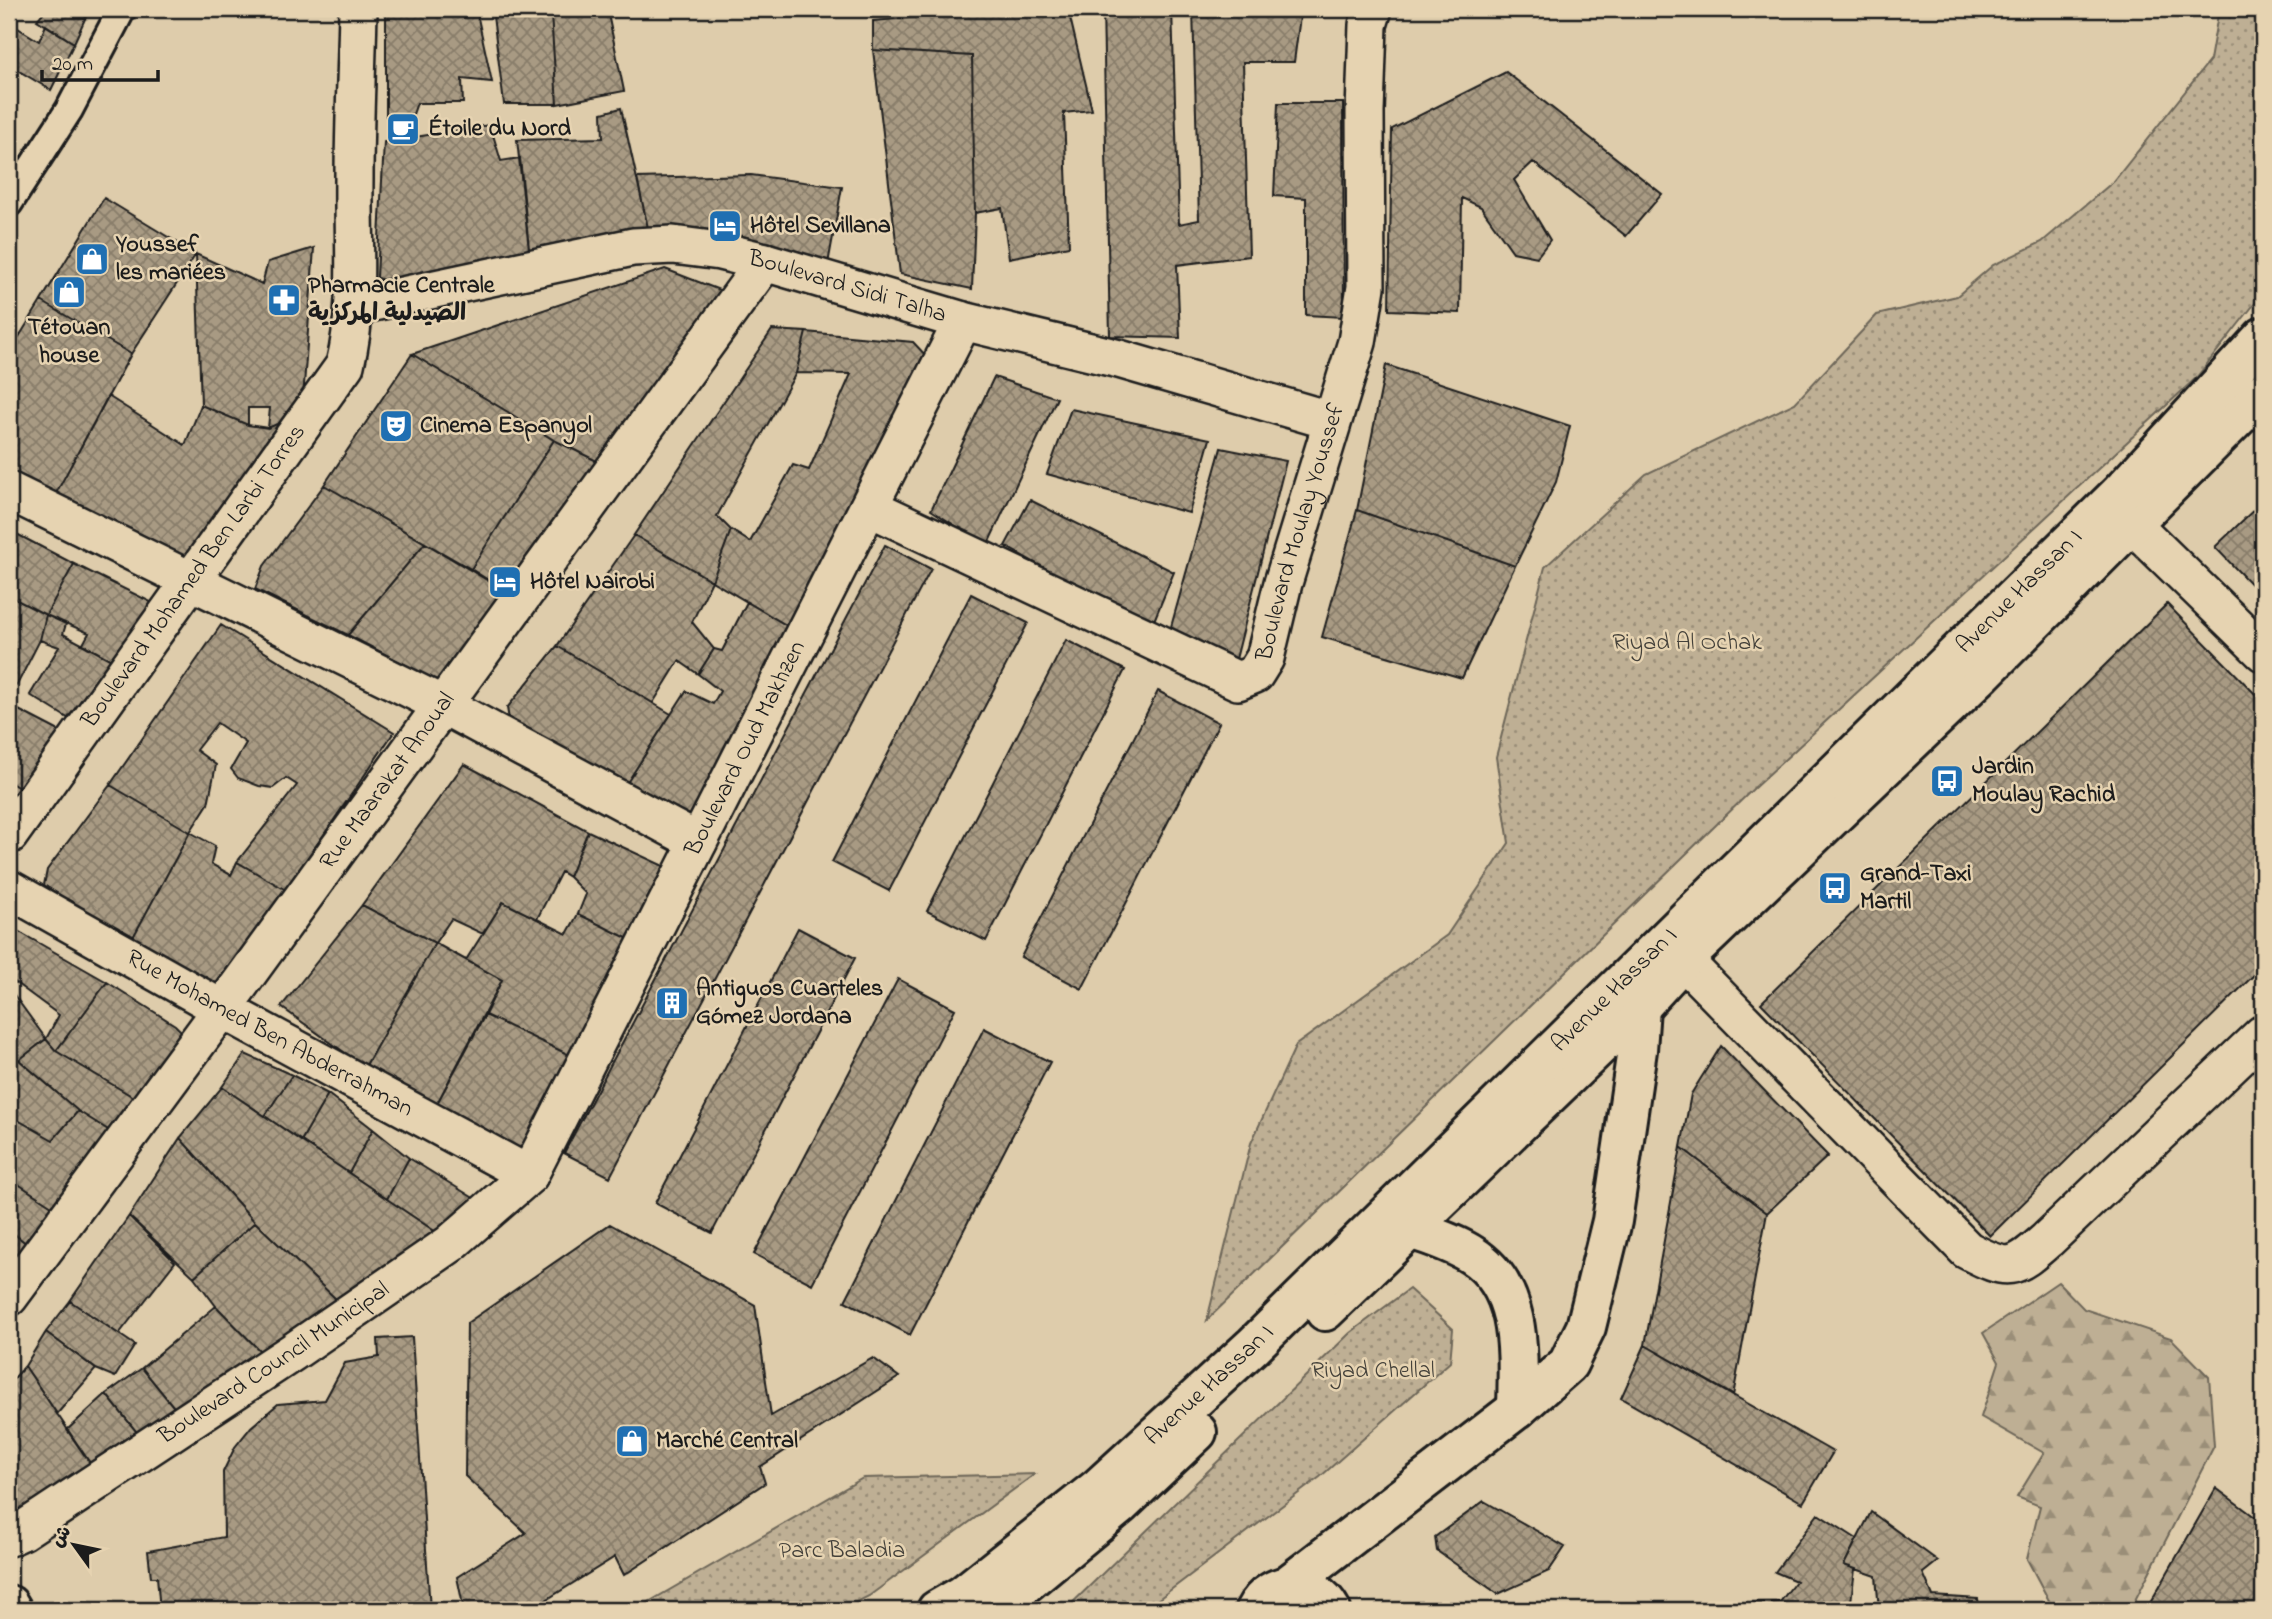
<svg xmlns="http://www.w3.org/2000/svg" width="2272" height="1619" viewBox="0 0 2272 1619" font-family="'Indie Flower','Playpen Sans Arabic',sans-serif">
  <style>
    .green { fill: url(#green-dots); stroke: #6d6658; stroke-width: 2 }
    .forest { fill: url(#forest-firs); stroke: #6d6658; stroke-width: 2 }
    .building { fill: url(#building-cross-hatch); stroke: #1c1c1c; stroke-width: 2 }
    .lines { fill: none; stroke-linecap: round; stroke-linejoin: round }
    .pedestrian-casing { stroke: #1c1c1c; stroke-width: 32 }
    .minor-casing { stroke: #1c1c1c; stroke-width: 42 }
    .secondary-casing { stroke: #1c1c1c; stroke-width: 44 }
    .primary-casing { stroke: #1c1c1c; stroke-width: 44 }
    .pedestrian { stroke: #e6d3b1; stroke-width: 26 }
    .minor { stroke: #e6d3b1; stroke-width: 37 }
    .secondary { stroke: #e6d3b1; stroke-width: 38 }
    .primary { stroke: #e6d3b1; stroke-width: 38 }
    .labels { text-anchor: middle; dominant-baseline: central; stroke-width: 5; stroke-linejoin: round; paint-order: stroke }
    .poi-label { font-size: 24px; font-weight: bold; fill: #1c1c1c; stroke: #e6d3b1; text-anchor: start }
    .street-label { font-size: 24px; fill: #1c1c1c; stroke: #e6d3b1 }
    .park-label { font-size: 24px; fill: #44413a; stroke: #e6d3b1 }
  </style>
  <defs>
    <pattern id="green-dots" width="8" height="8" patternUnits="userSpaceOnUse" patternTransform="scale(1.75)"><rect width="8" height="8" fill="#beaf94"/><path d="M2 2h.1M6 6h.1" fill="none" stroke="#9a8e78" stroke-width="1.8" stroke-linecap="round"/></pattern>
    <pattern id="forest-firs" width="22" height="20" patternUnits="userSpaceOnUse" patternTransform="scale(1.75)"><rect width="22" height="20" fill="#beaf94"/><path d="M5 1l3.5 6h-7zM16 11l3.5 6h-7z" fill="#9a8e78"/></pattern>
    <pattern id="building-cross-hatch" width="8" height="8" patternUnits="userSpaceOnUse" patternTransform="scale(1.75)"><rect width="8" height="8" fill="#a89a83"/><path d="M0 0l8 8M0 8l8-8" fill="none" stroke="#887d6a"/></pattern>
  </defs>
  <rect width="100%" height="100%" fill="#deccab"/>
  <filter id="ink" filterUnits="userSpaceOnUse"><feTurbulence type="fractalNoise" baseFrequency=".0143" numOctaves="2"/><feDisplacementMap in="SourceGraphic" scale="14" xChannelSelector="R" yChannelSelector="G"/><feConvolveMatrix kernelMatrix="1 2 1 2 8 2 1 2 1" color-interpolation-filters="sRGB"/></filter>
  <g filter="url(#ink)">
    <!-- green -->
    <path class="green" d="M2219,9H2263V293L2196,378L1753,789L1207,1320L1251,1143L1296,1045L1447,935L1509,843L1496,757L1545,567L1646,474L1795,403L1877,315L1957,296L1993,265L2042,242L2114,181L2210,60Z
      M1409,1289L1453,1329L1450,1362L1320,1477L1144,1610H1065L1350,1333Z
      M1035,1474L869,1596L841,1610H635L863,1478Z"/>
    <!-- forest -->
    <path class="forest" d="M2058,1282L2084,1309L2171,1338L2209,1377L2214,1446L2130,1610H2054L2027,1559L2040,1506L2017,1497L2044,1453L1981,1417L1999,1362L1983,1333Z"/>
    <!-- building -->
    <path class="building" d="M46,9L89,10L74,43L37,20Z
      M389,9H476L492,82L462,79L463,103H417L413,114L386,116V13Z
      M591,9H607L624,91L557,104L551,14Z
      M1017,9H1068L1092,110L1064,113L1069,246L1009,258L1002,208L975,213L972,56L873,50V21Z
      M1103,9H1172L1179,224L1199,220L1193,9H1301L1294,62H1243L1249,256L1177,265L1180,338L1110,336Z
      M551,14L557,104H504L493,16Z
      M46,25L74,43L51,90L9,65V40L16,27L39,41Z
      M873,50L972,56L975,213L972,289L900,274Z
      M1506,72L1662,194L1626,236L1533,162L1514,180L1550,240L1537,257L1513,252L1481,207L1462,198L1460,313L1389,310L1392,129Z
      M1278,103H1343L1344,317L1306,315V198L1274,196Z
      M621,108L648,228L530,259L517,140L603,138L602,113Z
      M490,125L501,161L520,158L530,259L393,286L377,277L384,142Z
      M751,175L842,187L828,264L648,228L637,178Z
      M104,198L196,254L131,354L41,301Z
      M314,248L302,413L268,428L270,408H248V425L201,405L196,254L262,284L268,262Z
      M665,269L722,291L603,464L554,440L412,354Z
      M41,301L131,354L54,497L9,473V353Z
      M772,330L806,332L796,373L717,516L731,530L712,581L634,535Z
      M806,332L913,342L929,359L796,631L712,581L731,530L750,542L793,465L809,470L851,374L796,373Z
      M412,354L554,440L471,569L324,485Z
      M1386,365L1570,426L1556,482L1515,566L1357,510Z
      M994,377L1057,398L987,546L931,510Z
      M108,396L185,445L201,405L248,425L268,428L302,413L194,566L54,497Z
      M1071,409L1210,439L1189,513L1047,474Z
      M554,440L603,464L510,594L471,569Z
      M1221,448L1286,461L1233,671L1169,634Z
      M324,485L425,543L348,635L255,589L264,566Z
      M1030,500L1174,572L1151,628L1005,546Z
      M2263,501V597L2215,547Z
      M1357,510L1515,566L1462,678L1322,637Z
      M9,530L74,564L46,615L9,596Z
      M634,535L712,581L692,622L714,649L698,674L679,661L653,703L557,646Z
      M425,543L510,594L444,685L348,635Z
      M885,545L931,569L610,1177L564,1153Z
      M74,564L161,607L117,663L83,644L89,633L46,615Z
      M971,594L1028,623L889,891L832,862Z
      M9,596L46,615L40,640L17,685L9,681Z
      M747,602L796,631L700,823L625,786L686,691L713,704L720,691L698,674L714,649L722,651Z
      M2167,604L2263,702V966L1990,1236L1761,1003Z
      M46,615L66,624L63,634L117,663L79,725L30,695L59,647L40,640Z
      M221,625L394,732L286,890L237,862L297,785L286,778L273,788L259,786L238,778L231,769L246,743L217,723L196,750L216,765L208,804L190,832L110,785Z
      M1066,640L1125,670L986,941L927,911Z
      M557,646L671,714L625,786L510,725L507,708Z
      M1158,691L1219,723L1082,989L1021,957Z
      M9,705L63,733L30,794L9,782Z
      M464,764L588,831L569,877L561,872L537,919L503,902L483,934L451,919L435,943L362,905Z
      M9,782L30,794L9,823Z
      M110,785L190,832L131,941L44,885L47,870Z
      M588,831L670,869L635,942L578,914L586,894L569,877Z
      M190,832L215,846L211,864L231,875L237,862L286,890L225,988L131,941Z
      M503,902L567,934L578,914L635,942L578,1059L485,1015L502,980L466,960Z
      M362,905L435,943L365,1067L281,1007Z
      M9,926L107,982L56,1051L46,1039L59,1015L9,978Z
      M798,928L855,958L712,1233L655,1203Z
      M435,943L502,980L434,1109L365,1067Z
      M898,979L955,1009L812,1284L754,1254Z
      M107,982L175,1025L189,1039L141,1106L130,1095L56,1051Z
      M9,988L46,1039L19,1060L9,1051Z
      M485,1015L578,1059L523,1156L434,1109Z
      M984,1028L1050,1062L910,1335L845,1301Z
      M46,1039L56,1051L130,1095L141,1106L113,1133L78,1111L19,1060Z
      M1721,1046L1828,1156L1767,1213L1681,1147L1691,1094Z
      M9,1051L78,1111L53,1140L9,1115Z
      M245,1054L292,1075L265,1116L222,1087Z
      M292,1075L328,1094L301,1141L265,1116Z
      M222,1087L387,1199L439,1234L337,1300L255,1222L180,1138Z
      M328,1094L373,1129L349,1173L301,1141Z
      M78,1111L113,1133L58,1210L9,1178V1115L53,1140Z
      M373,1129L409,1158L387,1199L349,1173Z
      M180,1138L255,1222L194,1277L129,1216Z
      M1681,1147L1767,1213L1733,1396L1645,1345Z
      M409,1158L480,1202L439,1234L387,1199Z
      M9,1178L58,1210L31,1247L9,1230Z
      M129,1216L175,1262L119,1334L70,1301Z
      M255,1222L337,1300L265,1356L216,1306L194,1277Z
      M610,1224L755,1305L771,1416L873,1358L899,1377L760,1467L765,1483L624,1575L615,1557L530,1610H464L457,1577L526,1533L465,1476L467,1323Z
      M9,1230L31,1247L9,1282Z
      M70,1301L135,1345L115,1377L96,1369L46,1332Z
      M216,1306L265,1356L181,1416L142,1368Z
      M46,1332L96,1369L57,1414L25,1366Z
      M412,1337L430,1610H160L157,1577H151L148,1551L224,1537L223,1472L235,1447L251,1427L278,1404L325,1400L345,1363L379,1357L378,1339Z
      M1645,1345L1833,1452L1803,1503L1621,1398Z
      M25,1366L96,1472L9,1522V1384Z
      M142,1368L181,1416L144,1441L106,1394Z
      M106,1394L144,1441L96,1472L67,1430Z
      M2216,1488L2263,1523V1604L2246,1610H2146Z
      M1484,1501L1565,1547L1549,1571L1498,1594L1437,1551L1435,1537Z
      M1871,1512L1938,1561L1923,1573L1933,1596L1978,1599L1980,1610H1876H1879L1876,1576L1844,1565Z
      M1818,1514L1857,1539L1844,1565L1855,1569L1850,1610H1747L1751,1603L1780,1602L1796,1581L1775,1572Z"/>
    <g class="lines">
      <!-- pedestrian casing -->
      <g class="pedestrian-casing">
        <path id="pedestrian" d="M9,203L69,110L122,9"/>
      </g>
      <!-- minor casing -->
      <g class="minor-casing">
        <g id="minor">
          <path id="s1" d="M355,306L633,247L673,245L720,251L765,262L963,321L1119,359L1332,421"/>
          <path d="M9,491L443,705L698,842"/>
          <path id="s2" d="M869,507L1238,681L1255,674L1265,658L1283,583L1357,342L1366,287L1365,112L1368,25L1373,9"/>
          <path d="M2132,524L2263,652"/>
          <path id="s3" d="M9,835L345,365C360,304 353,241 354,179C354,122 357,66 358,9"/>
          <path id="s4" d="M9,889L222,1009L529,1175"/>
          <path d="M1683,960L1967,1250C2009,1272 2013,1270 2047,1240L2263,1034"/>
          <path id="s5" d="M9,1297L222,1009L765,262"/>
          <path id="s6" d="M9,1537L22,1531L293,1352L450,1244L529,1175L963,321"/>
        </g>
      </g>
      <!-- secondary casing -->
      <g class="secondary-casing">
        <g id="secondary">
          <path d="M1412,1229C1432,1237 1454,1243 1472,1255C1524,1288 1518,1355 1517,1409"/>
          <path d="M1325,1311L1640,1007L1683,960L1983,673L2263,392"/>
          <path d="M1288,1585L1517,1409L1568,1364L1586,1327L1612,1221L1637,1050L1640,1007"/>
          <path d="M9,1605L12,1610"/>
          <path id="s7" d="M937,1610L963,1595L1098,1488L1254,1345L2119,494L2263,337"/>
          <path d="M993,1610L1120,1505L1197,1432"/>
        </g>
      </g>
      <!-- primary casing -->
      <g class="primary-casing">
        <path id="primary" d="M1255,1610C1271,1578 1314,1578 1331,1610"/>
      </g>
      <!-- pedestrian -->
      <use href="#pedestrian" class="pedestrian"/>
      <!-- minor -->
      <use href="#minor" class="minor"/>
      <!-- secondary -->
      <use href="#secondary" class="secondary"/>
      <!-- primary -->
      <use href="#primary" class="primary"/>
    </g>
  </g>
  <!-- icons -->
  <defs>
    <g id="cafe-square" transform="scale(1.75)"><rect x="-9" y="-9" width="18" height="18" rx="4" fill="#1f6fb2" stroke="#e6d3b1"/><path d="M-5.5-4.5H6V0H3Q3 3.5 0 3.5H-2.5Q-5.5 3.5-5.5 0ZM3-3.2v2h1.7v-2ZM-6 4.5H4V6H-6Z" fill="#fff"/></g>
    <g id="hotel-square" transform="scale(1.75)"><rect x="-9" y="-9" width="18" height="18" rx="4" fill="#1f6fb2" stroke="#e6d3b1"/><path d="M-6-4.5h1.5V1H6V5H4.5V3h-9V5H-6ZM-4 0a1.8 1.8 0 1 1 3.6 0ZM.5 0V-2.5h3Q6-2.5 6 0Z" fill="#fff"/></g>
    <g id="shop-square" transform="scale(1.75)"><rect x="-9" y="-9" width="18" height="18" rx="4" fill="#1f6fb2" stroke="#e6d3b1"/><path d="M-5-2.5h2.3a2.7 3.5 0 0 1 5.4 0H5L5.5 6h-11ZM-1.5-2.5h3a1.5 2.3 0 0 0-3 0Z" fill="#fff"/></g>
    <g id="pharmacy-square" transform="scale(1.75)"><rect x="-9" y="-9" width="18" height="18" rx="4" fill="#1f6fb2" stroke="#e6d3b1"/><path d="M-2-6h4v4h4v4h-4v4h-4v-4h-4v-4h4Z" fill="#fff"/></g>
    <g id="theatre-square" transform="scale(1.75)"><rect x="-9" y="-9" width="18" height="18" rx="4" fill="#1f6fb2" stroke="#e6d3b1"/><path d="M-5-5.5Q0-4 5-5.5V0Q5 5 0 6Q-5 5-5 0ZM-3.3-2.5H-1v1.5H-3.3ZM1-2.5H3.3v1.5H1ZM-2.8 1Q0 5.5 2.8 1Z" fill="#fff"/></g>
    <g id="bus-square" transform="scale(1.75)"><rect x="-9" y="-9" width="18" height="18" rx="4" fill="#1f6fb2" stroke="#e6d3b1"/><path d="M-5-6H5V4H4V6H2V4H-2V6H-4V4H-5ZM-3.5-4V0h7V-4ZM-3.5 1.2v1.5H-2V1.2ZM2 1.2v1.5H3.5V1.2Z" fill="#fff"/></g>
    <g id="building-square" transform="scale(1.75)"><rect x="-9" y="-9" width="18" height="18" rx="4" fill="#1f6fb2" stroke="#e6d3b1"/><path d="M-4-6H4V6H1V3H-1V6H-4ZM-2.5-4.3h1.7v1.8h-1.7ZM.8-4.3h1.7v1.8H.8ZM-2.5-1h1.7V.8h-1.7ZM.8-1h1.7V.8H.8Z" fill="#fff"/></g>
  </defs>
  <g fill-rule="evenodd">
    <use href="#cafe-square" x="403" y="129"/>
    <use href="#hotel-square" x="725" y="226"/>
    <use href="#shop-square" x="92" y="259"/>
    <use href="#shop-square" x="69" y="292"/>
    <use href="#pharmacy-square" x="284" y="300"/>
    <use href="#theatre-square" x="396" y="426"/>
    <use href="#hotel-square" x="505" y="582"/>
    <use href="#bus-square" x="1947" y="781"/>
    <use href="#bus-square" x="1835" y="888"/>
    <use href="#building-square" x="672" y="1003"/>
    <use href="#shop-square" x="632" y="1441"/>
  </g>
  <g class="labels">
    <!-- poi labels -->
    <g class="poi-label">
      <text x="428" y="129">Étoile du Nord</text>
      <text x="750" y="226">Hôtel Sevillana</text>
      <text x="116" y="245">Youssef<tspan x="116" dy="28">les mariées</tspan></text>
      <text x="308" y="286">Pharmacie Centrale<tspan x="308" dy="28">الصيدلية المركزية</tspan></text>
      <text x="69" y="328" text-anchor="middle">Tétouan<tspan x="69" dy="28">house</tspan></text>
      <text x="420" y="426">Cinema Espanyol</text>
      <text x="530" y="582">Hôtel Nairobi</text>
      <text x="1972" y="767">Jardin<tspan x="1972" dy="28">Moulay Rachid</tspan></text>
      <text x="1860" y="874">Grand-Taxi<tspan x="1860" dy="28">Martil</tspan></text>
      <text x="696" y="989">Antiguos Cuarteles<tspan x="696" dy="28">Gómez Jordana</tspan></text>
      <text x="656" y="1441">Marché Central</text>
    </g>
    <!-- street labels -->
    <g class="street-label">
      <text stroke="none"><textPath href="#s1" startOffset="504">Boulevard Sidi Talha</textPath></text>
      <text stroke="none"><textPath href="#s2" startOffset="576">Boulevard Moulay Youssef</textPath></text>
      <text stroke="none"><textPath href="#s3" startOffset="318">Boulevard Mohamed Ben Larbi Torres</textPath></text>
      <text stroke="none"><textPath href="#s7" startOffset="1488">Avenue Hassan I</textPath></text>
      <text stroke="none"><textPath href="#s6" startOffset="1113">Boulevard Oud Makhzen</textPath></text>
      <text stroke="none"><textPath href="#s5" startOffset="640">Rue Maarakat Anoual</textPath></text>
      <text stroke="none"><textPath href="#s7" startOffset="920">Avenue Hassan I</textPath></text>
      <text stroke="none"><textPath href="#s4" startOffset="298">Rue Mohamed Ben Abderrahman</textPath></text>
      <text stroke="none"><textPath href="#s6" startOffset="317">Boulevard Council Municipal</textPath></text>
      <text stroke="none"><textPath href="#s7" startOffset="354">Avenue Hassan I</textPath></text>
    </g>
    <!-- park labels -->
    <g class="park-label">
      <text x="1687" y="643">Riyad Al Ochak</text>
      <text x="1373" y="1371">Riyad Chellal</text>
      <text x="842" y="1551">Parc Baladia</text>
    </g>
  </g>
  <!-- margin -->
  <rect width="2272" height="1619" fill="none" stroke="#e6d3b1" stroke-width="35"/>
  <rect x="18" y="18" width="2237" height="1584" fill="none" stroke="#1c1c1c" stroke-width="2.5" filter="url(#ink)"/>
  <!-- north arrow -->
  <g transform="translate(74 1545) rotate(303)" stroke="#e6d3b1" stroke-width="5" paint-order="stroke">
  <path d="M0-5L12 26L0 18L-12 26Z" fill="#1c1c1c"/>
  <text y="-10" font-size="19" font-weight="bold" text-anchor="middle" fill="#1c1c1c">ش</text>
  </g>
  <!-- scale -->
  <path d="M42 70v10h116v-10" fill="none" stroke="#1c1c1c" stroke-width="3.5"/>
  <text x="52" y="70" font-size="21" fill="#1c1c1c" stroke="#e6d3b1" stroke-width="5" paint-order="stroke">20 m</text>
</svg>
